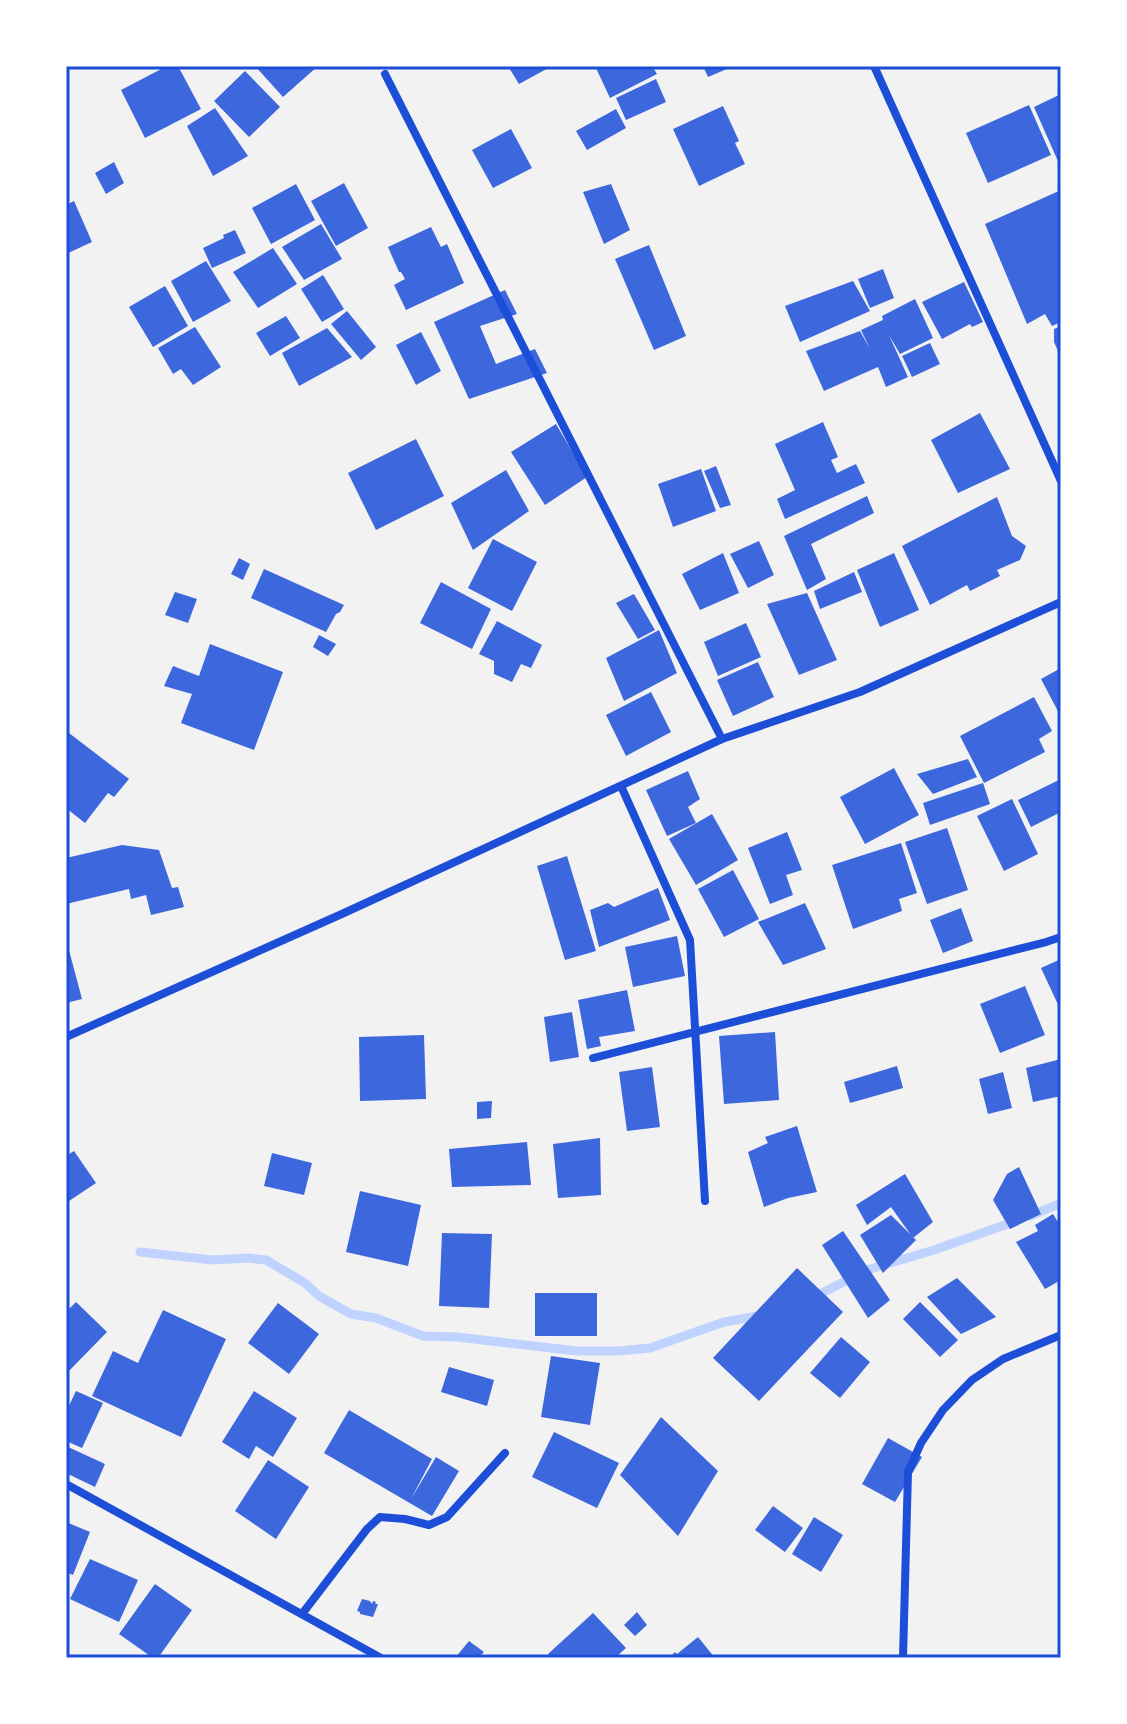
<svg xmlns="http://www.w3.org/2000/svg" width="1127" height="1724" viewBox="0 0 1127 1724" font-family="Ubuntu,sans-serif">
  <style>
    .lines { fill: none; stroke-linecap: round; stroke-linejoin: round }
    .stream { stroke: #bfd3fe; stroke-width: 9 }
    .building { fill: #3d67dc }
    .minor { stroke: #1d4ed8; stroke-width: 8 }
    .neatline { fill: none; stroke: #1d4ed8; stroke-width: 3 }
  </style>
  <rect width="100%" height="100%" fill="#f2f2f2"/>
  <g class="lines">
    <!-- stream -->
    <path class="stream" d="M1030,1216L1061,1203
      M140,1252L213,1260L248,1258L266,1260L305,1283L319,1296L351,1314L376,1318L423,1336L457,1337L577,1351H619L650,1348L724,1322L763,1315
      M814,1297L867,1270L934,1250L1016,1221"/>
  </g>
  <!-- building -->
  <path class="building" d="M167,66H178L201,109L145,138L121,90Z
    M255,66H318L283,97Z
    M508,66H552L519,84Z
    M595,66H652L657,74L610,98Z
    M703,66H734L708,77Z
    M245,71L280,107L249,137L214,101Z
    M656,79L666,102L626,120L616,98Z
    M1061,94V168L1034,107Z
    M1029,105L1051,155L988,183L966,133Z
    M723,106L739,141L735,143L745,164L699,186L673,129Z
    M215,108L248,156L213,176L187,126Z
    M616,109L626,128L587,150L576,131Z
    M511,129L532,168L493,188L472,150Z
    M114,162L124,183L106,194L95,173Z
    M344,183L368,228L336,246L311,201Z
    M296,184L315,220L271,244L252,208Z
    M611,184L630,230L604,244L583,192Z
    M1061,190V322L1052,326L1045,314L1027,324L985,224Z
    M74,201L92,242L66,254V205Z
    M321,224L342,259L304,280L282,247Z
    M431,227L441,247L447,244L464,283L406,310L394,285L405,279L401,272H399L388,247Z
    M235,230L246,253L212,268L203,248L224,238L223,235Z
    M649,245L686,336L654,350L615,259Z
    M273,248L297,284L258,308L233,272Z
    M206,261L231,301L193,322L171,281Z
    M883,269L894,298L870,308L858,279Z
    M323,275L344,309L322,322L301,289Z
    M853,281L870,311L800,342L785,306Z
    M964,282L983,322L972,327L970,324L942,339L922,302Z
    M165,286L188,326L153,347L129,307Z
    M505,290L517,314L480,326L496,364L535,349L547,373L469,399L434,322Z
    M915,299L933,338L900,354L889,335L908,377L886,387L878,367L824,391L806,351L860,331L870,349L861,330L883,320L882,316Z
    M347,311L376,347L361,360L331,324Z
    M286,316L300,338L270,356L256,333Z
    M1061,326V358L1054,342V329Z
    M195,327L221,367L193,385L181,369L173,374L158,348Z
    M327,328L352,357L299,386L282,353Z
    M421,332L441,371L416,385L396,345Z
    M930,343L940,364L912,377L902,356Z
    M980,413L1010,469L958,493L931,440Z
    M823,422L838,457L831,460L837,473L856,464L865,483L785,519L777,499L795,490L775,444Z
    M556,424L587,477L545,505L511,452Z
    M416,439L444,496L376,530L348,473Z
    M716,466L731,505L720,508L704,471Z
    M701,469L716,511L673,527L658,484Z
    M506,470L529,511L473,550L451,503Z
    M867,496L874,513L811,544L826,579L807,590L784,536Z
    M997,497L1012,536L1026,546L1020,560L997,570L1000,576L970,591L967,585L930,605L902,546Z
    M493,539L537,562L512,611L468,588Z
    M759,541L774,575L748,588L730,554Z
    M723,553L739,593L700,610L682,574Z
    M894,553L919,610L880,627L857,570Z
    M239,558L250,564L243,580L231,574Z
    M264,569L344,605L340,612L336,614L326,632L251,598Z
    M854,572L862,592L820,609L814,591Z
    M441,582L491,609L472,649L420,623Z
    M175,592L197,599L188,623L165,615Z
    M807,593L837,660L799,675L767,604Z
    M634,594L655,630L638,639L616,603Z
    M497,621L542,645L531,668L521,664L512,682L494,674V661L479,654Z
    M746,623L761,657L718,676L704,642Z
    M659,630L677,673L624,701L606,658Z
    M319,635L336,644L328,656L313,647Z
    M210,644L283,672L254,750L181,723L192,694L164,686L173,666L199,676Z
    M758,662L774,697L733,716L717,680Z
    M1061,668V717L1041,679Z
    M651,692L671,732L626,756L606,715Z
    M1034,697L1052,731L1039,739L1045,752L984,783L960,736Z
    M69,733L129,779L114,797L108,793L85,823L66,808V738Z
    M968,759L977,777L933,794L917,774Z
    M894,768L919,815L865,844L840,797Z
    M688,771L700,799L688,807L696,823L667,836L646,790Z
    M1061,779V812L1031,827L1018,800Z
    M983,783L990,804L930,825L923,803Z
    M1012,799L1038,854L1004,871L977,816Z
    M712,814L738,860L696,885L669,839Z
    M947,828L968,890L927,904L905,842Z
    M787,832L802,870L786,875L793,895L770,904L748,848Z
    M901,843L917,893L899,899L902,911L853,929L832,865Z
    M122,845L159,850L172,888L178,887L184,907L151,915L146,895L131,899L129,889L66,904V858Z
    M567,856L596,951L565,960L537,866Z
    M733,870L759,919L724,937L698,889Z
    M658,888L670,920L599,947L590,910L608,903L614,907Z
    M805,903L826,949L783,965L758,922Z
    M961,908L973,941L943,953L930,920Z
    M677,936L685,976L633,987L625,947Z
    M66,939L82,999L66,1003Z
    M1061,959V1011L1041,968Z
    M1025,986L1045,1035L1000,1053L980,1004Z
    M627,990L635,1031L599,1037L601,1046L587,1049L578,1000Z
    M572,1012L579,1057L550,1062L544,1017Z
    M775,1032L779,1100L724,1104L719,1036Z
    M424,1035L426,1099L360,1101L359,1037Z
    M1061,1059V1096L1033,1102L1026,1068Z
    M897,1066L903,1088L850,1103L844,1082Z
    M652,1067L660,1127L627,1131L619,1072Z
    M1003,1072L1012,1108L988,1114L979,1079Z
    M492,1101L491,1118L477,1119V1102Z
    M797,1126L817,1192L788,1198L764,1207L748,1152L768,1143L765,1137Z
    M600,1138L601,1195L558,1198L553,1144Z
    M527,1142L531,1185L452,1187L449,1149Z
    M74,1151L96,1183L66,1203V1156Z
    M272,1153L312,1163L304,1195L264,1186Z
    M1019,1167L1041,1214L1010,1229L993,1200L1007,1174Z
    M905,1174L933,1222L913,1238L891,1207L867,1225L856,1205Z
    M360,1191L421,1205L408,1266L346,1252Z
    M1053,1214L1061,1227V1280L1045,1289L1016,1242L1038,1231L1035,1225Z
    M891,1215L916,1240L883,1273L860,1235Z
    M843,1231L890,1300L868,1318L822,1245Z
    M442,1233L492,1234L489,1308L439,1306Z
    M797,1268L843,1312L759,1401L713,1358Z
    M957,1278L996,1317L961,1334L927,1297Z
    M535,1293H597V1336H535Z
    M76,1302L107,1332L66,1374V1312Z
    M920,1302L958,1340L940,1357L903,1319Z
    M278,1303L319,1334L289,1374L248,1343Z
    M163,1310L226,1339L181,1437L92,1396L113,1351L138,1363Z
    M841,1337L870,1362L840,1398L810,1373Z
    M551,1356L600,1363L590,1425L541,1417Z
    M449,1367L494,1380L487,1406L441,1392Z
    M76,1391L103,1403L82,1448L66,1441V1412Z
    M254,1391L297,1418L273,1457L256,1446L249,1459L222,1442Z
    M349,1410L432,1459L411,1499L436,1457L459,1471L432,1516L324,1453Z
    M661,1417L718,1471L678,1536L620,1475Z
    M554,1432L619,1463L597,1508L532,1477Z
    M888,1438L922,1457L895,1502L862,1484Z
    M66,1446L105,1464L95,1487L66,1473Z
    M268,1460L309,1487L276,1539L235,1511Z
    M773,1506L803,1528L785,1552L755,1530Z
    M814,1517L843,1535L821,1572L792,1554Z
    M66,1522L90,1532L73,1575L66,1572Z
    M90,1559L138,1580L119,1622L70,1599Z
    M155,1584L192,1610L158,1658H153L119,1634Z
    M362,1599L370,1601L372,1604L373,1601L376,1602L375,1604H378L373,1617L360,1614V1612L357,1611Z
    M637,1612L647,1625L635,1636L624,1625Z
    M593,1613L626,1648L615,1658H552L548,1654Z
    M698,1637L715,1658H675L672,1655L675,1652L677,1654Z
    M469,1641L484,1652L478,1658H455Z"/>
  <g class="lines">
    <!-- minor -->
    <path class="minor" d="M874,66L1061,481
      M385,74L722,739
      M621,786L690,940L705,1201
      M66,1037L344,913L722,739L860,692L1061,602
      M593,1058L1046,942L1061,937
      M66,1484L381,1658
      M302,1614L367,1529L380,1517L405,1519L429,1525L447,1517L505,1453
      M903,1658L908,1472L921,1443L943,1410L972,1380L1003,1359L1061,1335"/>
  </g>
  <!-- border -->
  <rect width="1127" height="1724" fill="none" stroke="#ffffff" stroke-width="136"/>
  <rect x="68" y="68" width="991" height="1588" class="neatline"/>
</svg>
